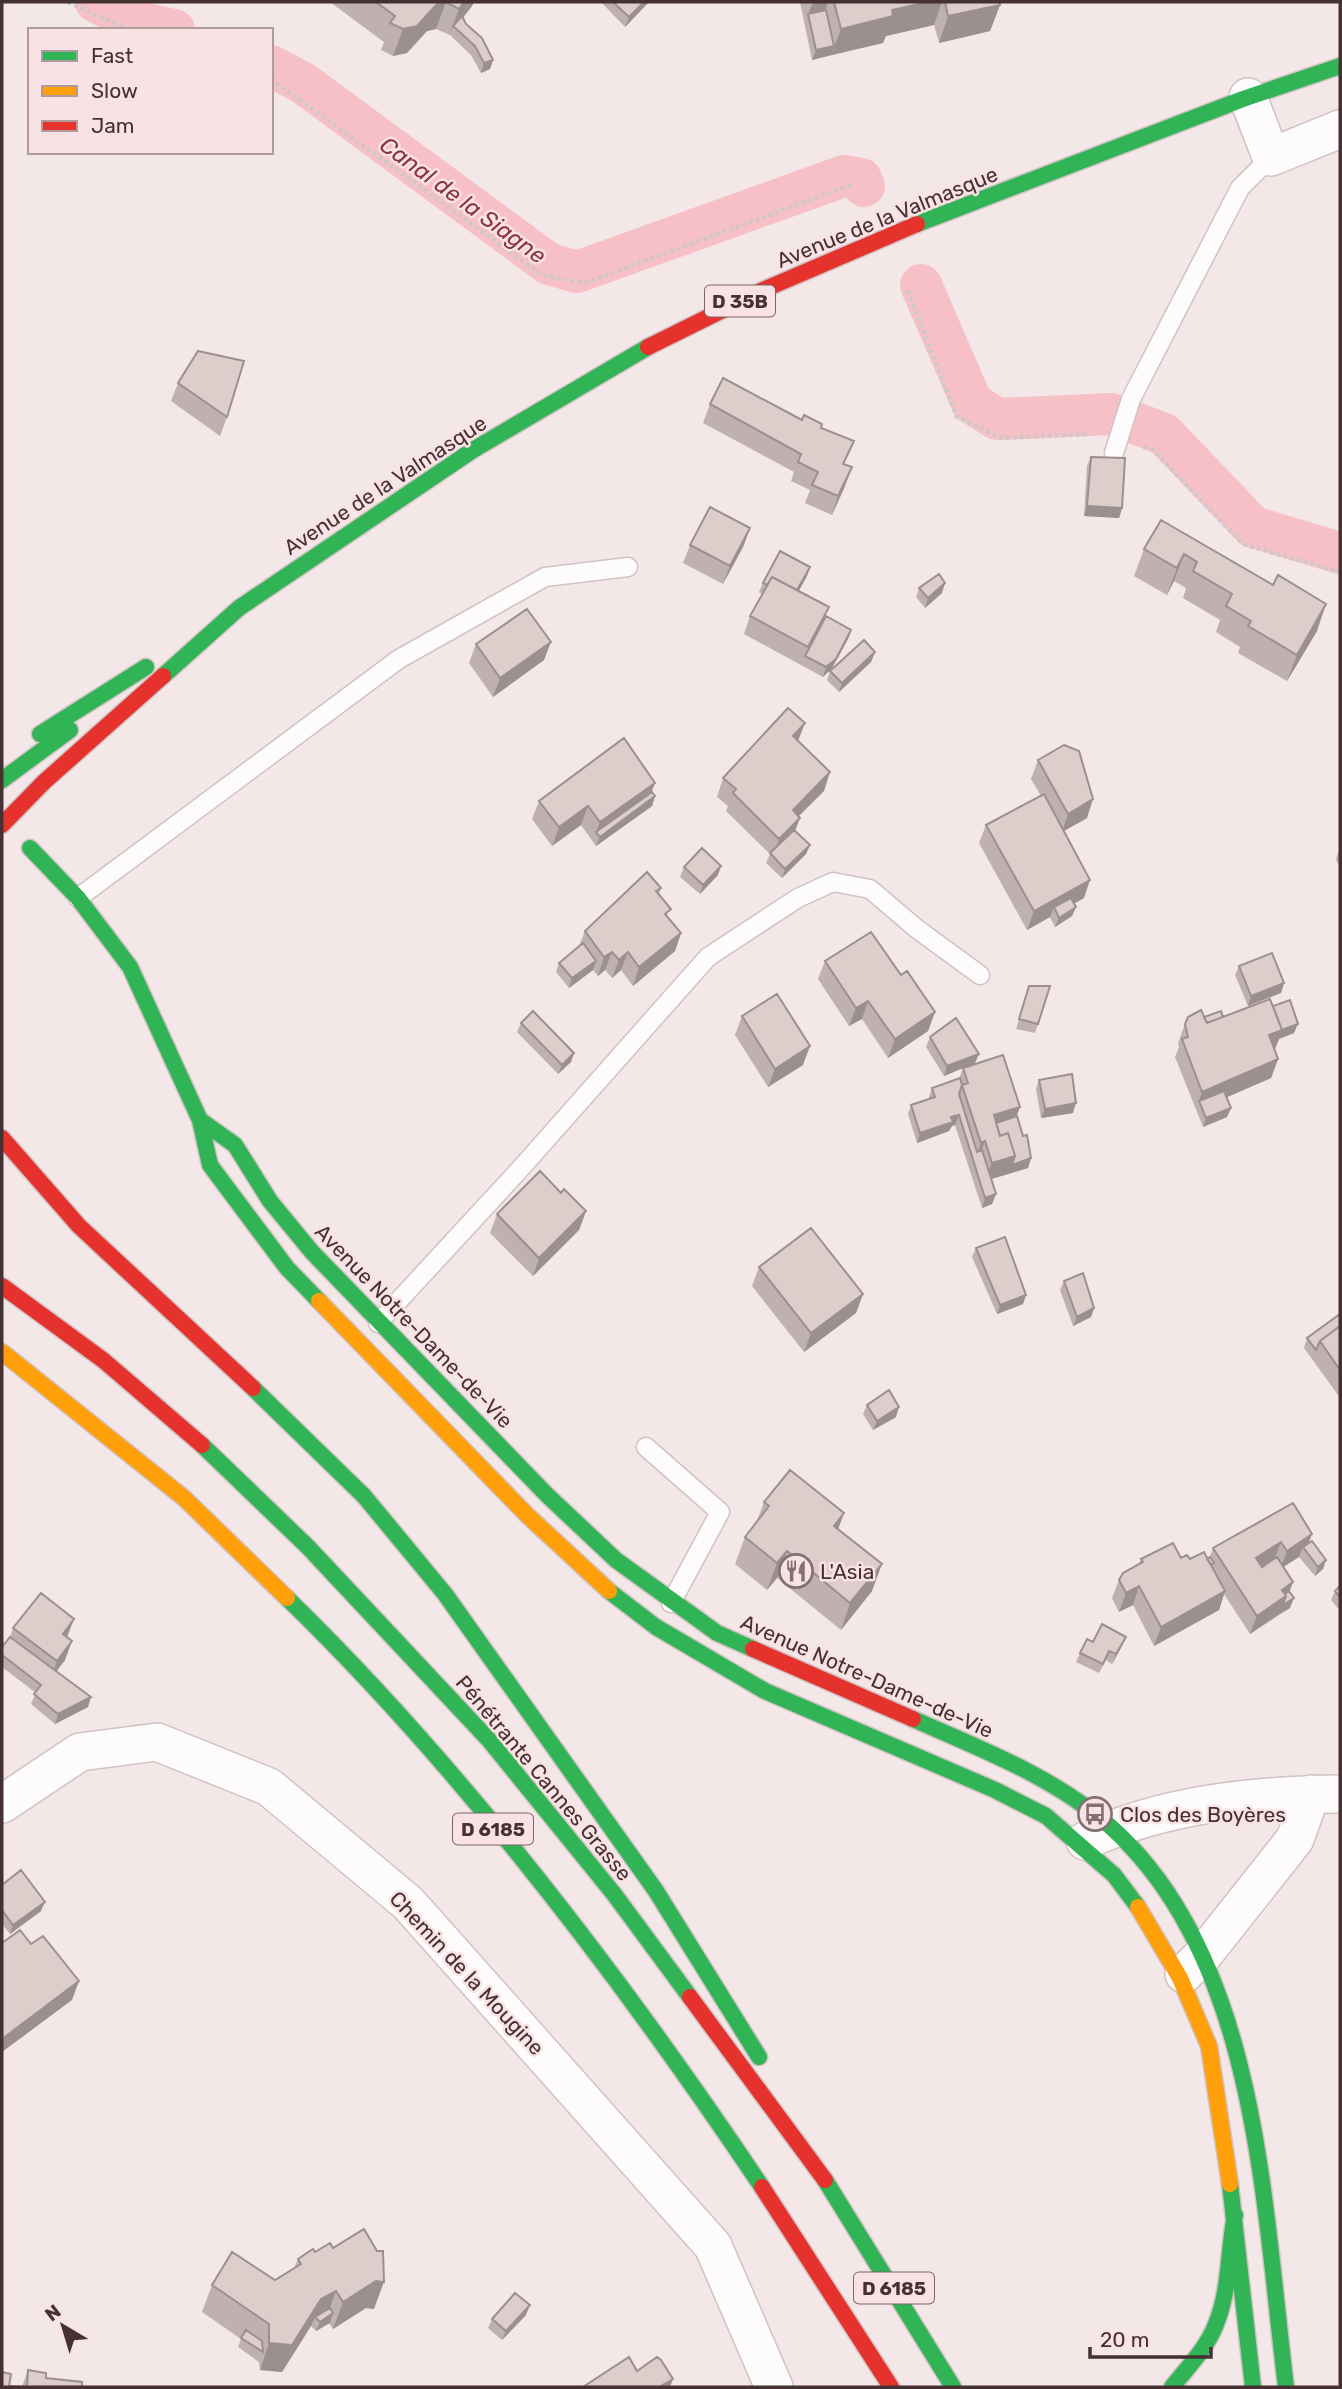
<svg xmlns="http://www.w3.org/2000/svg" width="1342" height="2389" viewBox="0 0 1342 2389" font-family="Rubik,sans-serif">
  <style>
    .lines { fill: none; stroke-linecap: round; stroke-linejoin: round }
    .canal { stroke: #f6c0c6; stroke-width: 42 }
    .lane-casing { stroke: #d1c2c4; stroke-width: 21 }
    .street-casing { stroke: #d1c2c4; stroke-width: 40 }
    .fast-casing { stroke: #d1c2c4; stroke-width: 19 }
    .slow-casing { stroke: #d1c2c4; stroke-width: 19 }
    .jam-casing { stroke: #d1c2c4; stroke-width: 19 }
    .path { stroke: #cdc9c9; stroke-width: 4.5; stroke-dasharray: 3.5 3.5; stroke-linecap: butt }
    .lane { stroke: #fdfbfc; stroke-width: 18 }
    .street { stroke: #fdfbfc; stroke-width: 37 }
    .fast { stroke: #30b455; stroke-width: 16 }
    .slow { stroke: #ff9f0a; stroke-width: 16 }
    .jam { stroke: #e5322d; stroke-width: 16 }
    .wall { fill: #beb1af }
    .shaded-wall { fill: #9b908f }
    .building { fill: #ddcecc; stroke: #9b908f; stroke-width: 2 }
    .labels { text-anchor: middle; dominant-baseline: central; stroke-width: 5; stroke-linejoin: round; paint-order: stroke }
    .shield { fill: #f8e2e3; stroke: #7b6567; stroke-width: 2 }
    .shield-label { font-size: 19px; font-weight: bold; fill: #453032 }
    .street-label { font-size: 21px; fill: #453032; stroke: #f8e2e3 }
    .poi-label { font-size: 21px; fill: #453032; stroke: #f8e2e3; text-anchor: start }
    .water-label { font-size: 23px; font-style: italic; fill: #883443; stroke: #f8e2e3 }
  </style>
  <rect width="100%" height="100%" fill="#f3e7e8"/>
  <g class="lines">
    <!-- canal -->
    <path class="canal" d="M96,2L137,22L174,30
      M271,66L303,83L549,264L577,272L844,176L861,179L864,186
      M921,285L972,403L997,419L1111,414L1164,434L1253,527L1340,553"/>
    <!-- lane casing -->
    <g class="lane-casing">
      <path id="lane" d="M1114,453L1131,399L1240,188L1271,157
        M78,898L399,659L545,577L628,567
        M378,1323L521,1168L708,957L798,898L833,882L870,889L917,929L980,975
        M646,1447L720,1512L671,1603"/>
    </g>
    <!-- street casing -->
    <g class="street-casing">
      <path id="street" d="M1248,97L1271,157L1340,129
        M2,1804L80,1752L157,1742L269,1787L408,1903L713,2246L774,2387
        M1085,1841C1163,1804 1255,1795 1340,1794
        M1184,1974L1204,1954L1295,1839L1311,1794"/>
    </g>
    <!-- fast casing -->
    <g class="fast-casing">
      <path id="fast" d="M917,224L1243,99L1340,66
        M239,608L473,450L648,347
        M163,676L239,608
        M40,734L146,667
        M2,780L70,730
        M30,848L78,898L130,967L200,1120L210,1165L287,1268L319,1301
        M200,1120L235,1145L270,1201L312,1252L547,1495L616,1560L717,1633L753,1649
        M253,1388L364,1496L445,1594L656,1891L759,2057
        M202,1445L308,1547L489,1740L614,1894L690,1997
        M609,1591L656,1627L765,1691L995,1790L1046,1816L1114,1875L1138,1907
        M287,1598C463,1769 625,1983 762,2187
        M913,1719C981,1749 1055,1777 1112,1828C1258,1960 1263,2204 1286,2387
        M825,2180L953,2387
        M1230,2184L1253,2387
        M1172,2387C1188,2367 1207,2348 1216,2324C1230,2290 1228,2251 1235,2215"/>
    </g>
    <!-- slow casing -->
    <g class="slow-casing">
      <path id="slow" d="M319,1301L527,1515L609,1591
        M2,1352L184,1498L287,1598
        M1138,1907L1180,1978L1209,2046L1230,2184"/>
    </g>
    <!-- jam casing -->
    <g class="jam-casing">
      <path id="jam" d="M648,347L763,290L917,224
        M2,825L44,782L163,676
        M2,1138L79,1226L253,1388
        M2,1286L103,1360L202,1445
        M753,1649L913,1719
        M690,1997L825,2180
        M762,2187L891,2387"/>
    </g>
    <!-- path -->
    <path class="path" d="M68,2L129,30
      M271,79L542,275L584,283L851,185
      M908,291L957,417L1002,438L1089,434
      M1144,447L1153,450L1243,544L1340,572"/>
    <!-- lane -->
    <use href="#lane" class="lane"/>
    <!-- street -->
    <use href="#street" class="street"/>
    <!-- fast -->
    <use href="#fast" class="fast"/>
    <!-- slow -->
    <use href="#slow" class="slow"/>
    <!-- jam -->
    <use href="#jam" class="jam"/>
  </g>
  <!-- wall -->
  <path class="wall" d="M330,2H474L472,6L463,17L466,24L493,60L490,69L481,73L471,55L450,35L436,29L427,31L407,53L393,56L381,50L384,42Z
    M601,2H649L625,27Z
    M800,2H999L1000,5L990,31L939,43L934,25L886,36L883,43L812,60Z
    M178,383L227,417L220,436L171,401Z
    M710,404L802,420L821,428L845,464V486L832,515L805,503L810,490L791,481L794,472L703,423Z
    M1091,457L1122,508L1119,518L1084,516L1087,466Z
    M1161,520L1317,631L1287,681L1238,653L1240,647L1216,632L1220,620L1183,598L1186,588L1174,581L1167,595L1134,576L1144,549Z
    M750,528L743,547L723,584L683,563L690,545Z
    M810,567L807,576L799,591L826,616L851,630L848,639L832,668L823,677L744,634L750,616L762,594L759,592L763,583Z
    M919,588L942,593L925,608L916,597Z
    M476,644L544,660L493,697L469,663Z
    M875,652L871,662L839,692L827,680L830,671Z
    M798,741L824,791L798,816L795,831L810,845L806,854L782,878L766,863L770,854L726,811L728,806L717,797L723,778Z
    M1038,760L1087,818L1064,831L1084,898L1074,904L1076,907L1072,916L1055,927L1050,917L1027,930L979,843L986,825L1041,796L1031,779Z
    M652,792L655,796L652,806L596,846L581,825L552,846L532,819L539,801Z
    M1340,847V869L1336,859Z
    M684,867L718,875L700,894L680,877Z
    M661,888L659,894L668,917L681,933L675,951L633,986L621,970L612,978L605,970L598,976L593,970L569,988L556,972L559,963L579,946L585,931Z
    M825,961L901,975L935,1012L928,1031L888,1058L862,1019L849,1026L818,979Z
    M1239,966L1284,983L1281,993L1248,1006L1235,975Z
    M1029,986L1038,1024L1035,1033L1016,1029Z
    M1273,1006L1294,1033L1279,1039L1274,1049L1278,1059L1271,1078L1227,1097L1231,1108L1227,1117L1203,1127L1175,1057L1179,1047L1178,1043L1185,1024L1204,1017H1223Z
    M742,1016L803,1065L768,1087L735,1035Z
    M521,1023L571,1062L558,1074L517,1032Z
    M930,1037L975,1063L964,1068L1017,1116L1031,1158L1028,1168L991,1179L992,1204L982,1208L955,1125L952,1126L949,1131L917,1143L908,1114L911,1105L929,1099V1097L932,1088L959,1079L963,1068L944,1076L926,1047Z
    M1039,1080L1073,1113L1041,1118L1036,1089Z
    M561,1193L586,1211L579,1230L533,1276L490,1233L497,1214Z
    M976,1248L1026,1295L1023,1304L997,1314L972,1257Z
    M759,1267L863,1294L856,1313L804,1352L752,1286Z
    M1064,1281L1094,1308L1091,1317L1073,1326L1060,1290Z
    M1340,1314V1394L1338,1395L1304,1348L1307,1338Z
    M867,1405L896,1417L873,1430L863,1414Z
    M764,1502L844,1513L838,1529L872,1591L841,1630L777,1578L767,1590L735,1564L745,1537L757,1521Z
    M1293,1503L1309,1543L1326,1560L1323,1569L1315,1576L1299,1557L1283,1567L1293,1582L1289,1591L1290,1608L1250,1634L1224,1594L1219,1610L1154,1646L1133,1605L1119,1612L1112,1598L1119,1580L1139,1564L1141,1559H1207L1210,1557L1213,1548Z
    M1340,1586V1611L1331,1600L1335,1591Z
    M13,1628L67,1637L65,1660L56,1671L88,1707L55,1724L31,1704L36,1693L2,1667V1647L10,1637Z
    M1093,1642L1122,1646L1112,1664L1106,1660L1099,1673L1076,1662L1080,1653Z
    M2,1885L41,1911L10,1934L2,1924Z
    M333,2248L374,2309L366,2308L333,2329L329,2323L316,2331L311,2326L282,2372L260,2370L259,2362L238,2347L241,2339L202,2312L212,2285L275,2280L294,2268L298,2259L315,2252Z
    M526,2315L502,2340L488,2328L492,2319Z
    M28,2370L46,2378L82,2387H2L9,2386L22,2387Z"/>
  <!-- shaded-wall -->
  <path class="shaded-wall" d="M446,2L436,29L427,31L407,53L393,56L403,29L437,4Z
    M464,2H474L472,6L455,28L453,26L449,35L459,9Z
    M644,2H649L625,27L629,17Z
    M813,2H828L822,19L808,14L805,23Z
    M928,2H942L934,25L886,36L883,43L831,55L841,29L892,10Z
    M1000,5L990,31L939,43L948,16Z
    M834,46L831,55L812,60L816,50Z
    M493,60L490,69L481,73L484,63Z
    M852,467L845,486L832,515L838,496Z
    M1087,506L1122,508L1119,518L1084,516Z
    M750,528L743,547L723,584L730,566Z
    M1184,554L1174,581L1167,595L1177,568Z
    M810,567L807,576L789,608L792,599Z
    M945,583L942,593L925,608L928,598Z
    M1326,604L1317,631L1287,681L1297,655Z
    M851,630L848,639L832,668L823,677L826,667Z
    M551,642L544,660L493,697L500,678Z
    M875,652L871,662L839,692L842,683Z
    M805,723L798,741L793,736Z
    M830,772L824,791L786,829L793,810Z
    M655,783L648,801L596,832L600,822Z
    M655,796L652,806L596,846L600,837Z
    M1093,799L1087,818L1062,832L1068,814Z
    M588,806L581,825L552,846L559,827Z
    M800,818L793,836L773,857L779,839Z
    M810,845L806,854L782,878L785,869Z
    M721,866L718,875L700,894L703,885Z
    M1090,880L1084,898L1057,913L1054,907L1050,917L1027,930L1034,911Z
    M1076,907L1072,916L1055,927L1059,918Z
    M681,933L675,951L633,986L639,967Z
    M612,952L605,970L598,976L604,957Z
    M628,952L621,970L612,978L619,960Z
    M596,961L593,970L569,988L572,978Z
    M1284,983L1281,993L1248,1006L1251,996Z
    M868,1001L862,1019L849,1026L856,1008Z
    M935,1012L928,1031L888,1058L895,1039Z
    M1298,1024L1294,1033L1279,1039L1275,1049L1262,1054L1269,1035Z
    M810,1046L803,1065L768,1087L775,1069Z
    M574,1053L571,1062L558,1074L562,1065Z
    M979,1054L975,1063L944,1076L947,1066Z
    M1278,1059L1271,1078L1202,1108L1199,1101L1202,1092Z
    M1076,1103L1073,1113L1041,1118L1045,1109Z
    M1020,1107L1013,1126L991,1124L994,1115Z
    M1231,1108L1227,1117L1203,1127L1206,1118Z
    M959,1115L955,1125L952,1126L949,1131L917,1143L920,1133L951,1117Z
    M985,1141L978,1160L974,1161L981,1143Z
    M1015,1156L1031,1158L1028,1168L985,1181L992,1163Z
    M996,1194L992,1204L982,1208L985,1198Z
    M586,1211L579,1230L533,1276L539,1258Z
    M863,1294L856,1313L804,1352L811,1333Z
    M1026,1295L1023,1304L997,1314L1000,1305Z
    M1094,1308L1091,1317L1073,1326L1077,1317Z
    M899,1407L896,1417L873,1430L877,1421Z
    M844,1513L834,1540V1526Z
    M1312,1534L1306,1551L1303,1547L1299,1557L1280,1569L1287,1551Z
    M1281,1542L1274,1560L1249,1576L1256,1558Z
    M787,1551L777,1578L767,1590L777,1563Z
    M1326,1560L1323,1569L1315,1576L1318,1567Z
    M882,1564L872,1591L841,1630L850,1603Z
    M1293,1582L1286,1601L1284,1602L1279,1614L1250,1634L1257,1616L1282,1590Z
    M1139,1586L1133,1605L1119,1612L1126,1593Z
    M1225,1591L1219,1610L1154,1646L1161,1627Z
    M1294,1598L1290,1608L1279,1614L1283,1605Z
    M74,1619L67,1637L63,1634Z
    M1126,1637L1122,1646L1112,1664L1116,1654Z
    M72,1641L65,1660L50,1680L57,1661Z
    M91,1697L88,1707L55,1724L58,1714Z
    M45,1902L41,1911L10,1934L13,1925Z
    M79,1981L72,2000L2,2052V2039Z
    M376,2281L384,2282L374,2309L366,2308L333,2329L343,2302Z
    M336,2291L326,2318L315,2317L311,2326L282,2372L260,2370L269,2343L321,2299Z
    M530,2305L526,2315L502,2340L506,2331Z
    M333,2313L330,2323L316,2331L320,2322Z
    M673,2379L670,2387H659Z"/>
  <!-- building -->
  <path class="building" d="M376,2H464L459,9L446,2L437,4L417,26L403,29L390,23L395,16Z
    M613,2H644L629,17Z
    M834,2H928L892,10L893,16L841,29Z
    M945,2H999L1000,5L948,16Z
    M826,10L834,46L816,50L808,14Z
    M462,16L466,24L482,38L493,60L484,63L475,46L453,26Z
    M198,351L244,361L227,417L178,383Z
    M723,378L802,420L804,415L822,424L821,428L854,441L843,464L852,467L838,496L812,485L818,472L798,462L801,454L710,404Z
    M1091,457L1125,458L1122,508L1087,506Z
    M710,507L750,528L730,566L690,545Z
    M1161,520L1273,585L1278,575L1326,604L1297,655L1248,626L1251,621L1226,606L1232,594L1193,571L1197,562L1184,554L1177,568L1144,549Z
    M780,551L810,567L797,590L772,577L767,585L763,583Z
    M939,574L945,583L928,598L919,588Z
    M772,577L829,607L808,647L750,616Z
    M527,609L551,642L500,678L476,644Z
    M826,616L851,630L836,659L826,667L805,656Z
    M864,640L875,652L842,683L830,671Z
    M788,708L805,723L793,736L830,772L793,810L800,818L779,839L733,793L736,789L723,778Z
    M624,738L655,783L600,822L588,806L559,827L539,801Z
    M1064,745L1079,751L1093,799L1068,814L1038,760Z
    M652,792L655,796L600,837L596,832Z
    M1044,794L1090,880L1034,911L986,825Z
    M794,830L810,845L785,869L770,853Z
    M702,848L721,866L703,885L684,867Z
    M647,872L661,888L656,891L671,909L665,914L681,933L639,967L628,952L619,960L612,952L604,957L585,931Z
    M1071,898L1076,907L1059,918L1054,907Z
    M871,932L901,975L907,971L935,1012L895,1039L868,1001L856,1008L825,961Z
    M583,943L596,961L572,978L559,963Z
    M1272,953L1284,983L1251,996L1239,966Z
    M1029,986H1050L1038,1024L1019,1019Z
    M777,994L810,1046L775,1069L742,1016Z
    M1270,999L1282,1030L1269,1035L1278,1059L1202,1092L1182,1039L1188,1037L1185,1024L1188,1017L1201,1010L1207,1023Z
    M1290,1000L1298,1024L1282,1030L1273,1006Z
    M533,1011L574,1053L562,1065L521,1023Z
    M1221,1011L1223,1017L1207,1023L1204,1017Z
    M956,1018L979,1054L947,1066L930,1037Z
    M1003,1055L1020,1107L994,1115L1000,1136L1008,1133L1015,1156L992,1163L985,1141L981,1143L962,1085L968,1083L963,1068Z
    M1072,1074L1076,1103L1045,1109L1039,1080Z
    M960,1078L962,1085L959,1094L977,1152L982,1150L996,1194L985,1198L959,1115L951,1117L953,1122L920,1133L911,1105L935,1097L932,1088Z
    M1224,1091L1231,1108L1206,1118L1199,1101Z
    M1017,1116L1023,1136L1027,1135L1031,1158L1012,1165L1015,1156L1008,1133L1000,1136L996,1123Z
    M540,1171L561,1193L564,1189L586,1211L539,1258L497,1214Z
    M811,1228L863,1294L811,1333L759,1267Z
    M1005,1237L1026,1295L1000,1305L976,1248Z
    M1083,1273L1094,1308L1077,1317L1064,1281Z
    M1340,1314V1326L1320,1341L1316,1350L1307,1338Z
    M1340,1326V1370L1320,1341Z
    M889,1390L899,1407L877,1421L867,1405Z
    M790,1470L844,1513L834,1526L882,1564L850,1603L787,1551L777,1563L745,1537L769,1506L764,1502Z
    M1293,1503L1312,1534L1287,1551L1281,1542L1256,1558L1262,1567L1277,1557L1293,1582L1282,1590L1286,1596L1257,1616L1213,1548Z
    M1312,1541L1326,1560L1318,1567L1303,1547Z
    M1173,1543L1181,1558L1187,1555L1190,1559L1204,1552L1225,1591L1161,1627L1139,1586L1126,1593L1119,1580L1123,1573L1143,1562L1141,1559Z
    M1210,1557L1214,1563L1211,1565L1207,1559Z
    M1340,1586V1597L1335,1591Z
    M1289,1591L1294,1598L1283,1605L1286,1596L1285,1594Z
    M41,1593L74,1619L63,1634L72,1641L57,1661L13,1628Z
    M1102,1624L1126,1637L1116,1654L1109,1651L1103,1664L1080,1653L1087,1639L1093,1642Z
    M10,1637L91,1697L58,1714L34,1694L41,1685L2,1655V1647Z
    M21,1870L45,1902L13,1925L2,1910V1885Z
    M20,1930L31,1944L43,1936L79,1981L2,2039V1943Z
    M364,2229L377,2251H383L384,2282L376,2281L343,2302L336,2291L321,2299L292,2345L269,2343V2324L212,2285L232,2252L275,2280L301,2264L298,2259L313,2249L315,2252L330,2243L333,2248Z
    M515,2293L530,2305L506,2331L492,2319Z
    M330,2308L333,2313L320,2322L315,2317Z
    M246,2330L262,2341L263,2352L241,2338Z
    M629,2357L637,2371L657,2357L661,2360L673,2379L659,2387H583Z
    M28,2370L46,2373V2378L82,2382V2387H27Z
    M2,2372L11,2374L9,2386L26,2387H2Z"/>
  <!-- icons -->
  <defs>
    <g id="restaurant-ring" transform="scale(1.75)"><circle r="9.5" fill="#f8e2e3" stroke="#827072" stroke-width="1.5"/><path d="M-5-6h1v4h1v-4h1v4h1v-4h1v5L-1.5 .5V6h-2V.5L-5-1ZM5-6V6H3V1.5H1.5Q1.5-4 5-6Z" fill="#827072"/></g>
    <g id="bus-ring" transform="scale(1.75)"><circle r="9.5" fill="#f8e2e3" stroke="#827072" stroke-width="1.5"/><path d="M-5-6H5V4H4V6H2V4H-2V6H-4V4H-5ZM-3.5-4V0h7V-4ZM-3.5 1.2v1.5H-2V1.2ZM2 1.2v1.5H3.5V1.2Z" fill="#827072"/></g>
  </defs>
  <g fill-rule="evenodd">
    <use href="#restaurant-ring" x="796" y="1571"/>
    <use href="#bus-ring" x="1095" y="1814"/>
  </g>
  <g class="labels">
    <!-- shield labels -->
    <g class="shield">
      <rect x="705" y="285.5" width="70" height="31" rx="5"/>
      <rect x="453" y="1813.5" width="80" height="31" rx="5"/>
      <rect x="854" y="2272.5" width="80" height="31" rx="5"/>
    </g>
    <g class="shield-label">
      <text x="740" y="301">D 35B</text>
      <text x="493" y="1829">D 6185</text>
      <text x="894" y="2288">D 6185</text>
    </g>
    <!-- street labels -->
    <g class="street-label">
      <text transform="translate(887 217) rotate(-22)">Avenue de la Valmasque</text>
      <text transform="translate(385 485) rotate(-33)">Avenue de la Valmasque</text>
      <text transform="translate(414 1326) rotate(46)">Avenue Notre-Dame-de-Vie</text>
      <text transform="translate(867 1676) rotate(24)">Avenue Notre-Dame-de-Vie</text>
      <text transform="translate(544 1778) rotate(50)">Pénétrante Cannes Grasse</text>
      <text transform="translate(467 1973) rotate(47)">Chemin de la Mougine</text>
    </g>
    <!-- poi labels -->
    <g class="poi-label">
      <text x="820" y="1571">L'Asia</text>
      <text x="1120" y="1814">Clos des Boyères</text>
    </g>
    <!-- water labels -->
    <g class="water-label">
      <text transform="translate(463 200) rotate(36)">Canal de la Siagne</text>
    </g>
  </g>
  <!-- border -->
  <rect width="1342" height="2389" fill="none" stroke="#453032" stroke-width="7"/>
  <!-- legend -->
  <rect x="28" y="28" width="245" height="126" fill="#f8e2e3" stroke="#b09b9c" stroke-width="2"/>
  <rect x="42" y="51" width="35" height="10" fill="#30b455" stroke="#b09b9c" stroke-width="2"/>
  <text x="91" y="63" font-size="21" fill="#453032">Fast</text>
  <rect x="42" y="86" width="35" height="10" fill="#ff9f0a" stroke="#b09b9c" stroke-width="2"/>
  <text x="91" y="98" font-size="21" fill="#453032">Slow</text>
  <rect x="42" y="121" width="35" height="10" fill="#e5322d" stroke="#b09b9c" stroke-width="2"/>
  <text x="91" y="133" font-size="21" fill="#453032">Jam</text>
  <!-- north arrow -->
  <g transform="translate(63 2326) rotate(322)" stroke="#f8e2e3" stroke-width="5" paint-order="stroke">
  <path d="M0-5L12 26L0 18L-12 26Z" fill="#453032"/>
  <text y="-10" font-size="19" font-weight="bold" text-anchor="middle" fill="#453032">N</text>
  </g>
  <!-- scale -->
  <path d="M1090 2347v10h121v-10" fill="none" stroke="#453032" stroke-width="3.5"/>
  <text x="1100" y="2347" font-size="21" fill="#453032" stroke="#f8e2e3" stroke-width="5" paint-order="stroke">20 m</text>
</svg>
